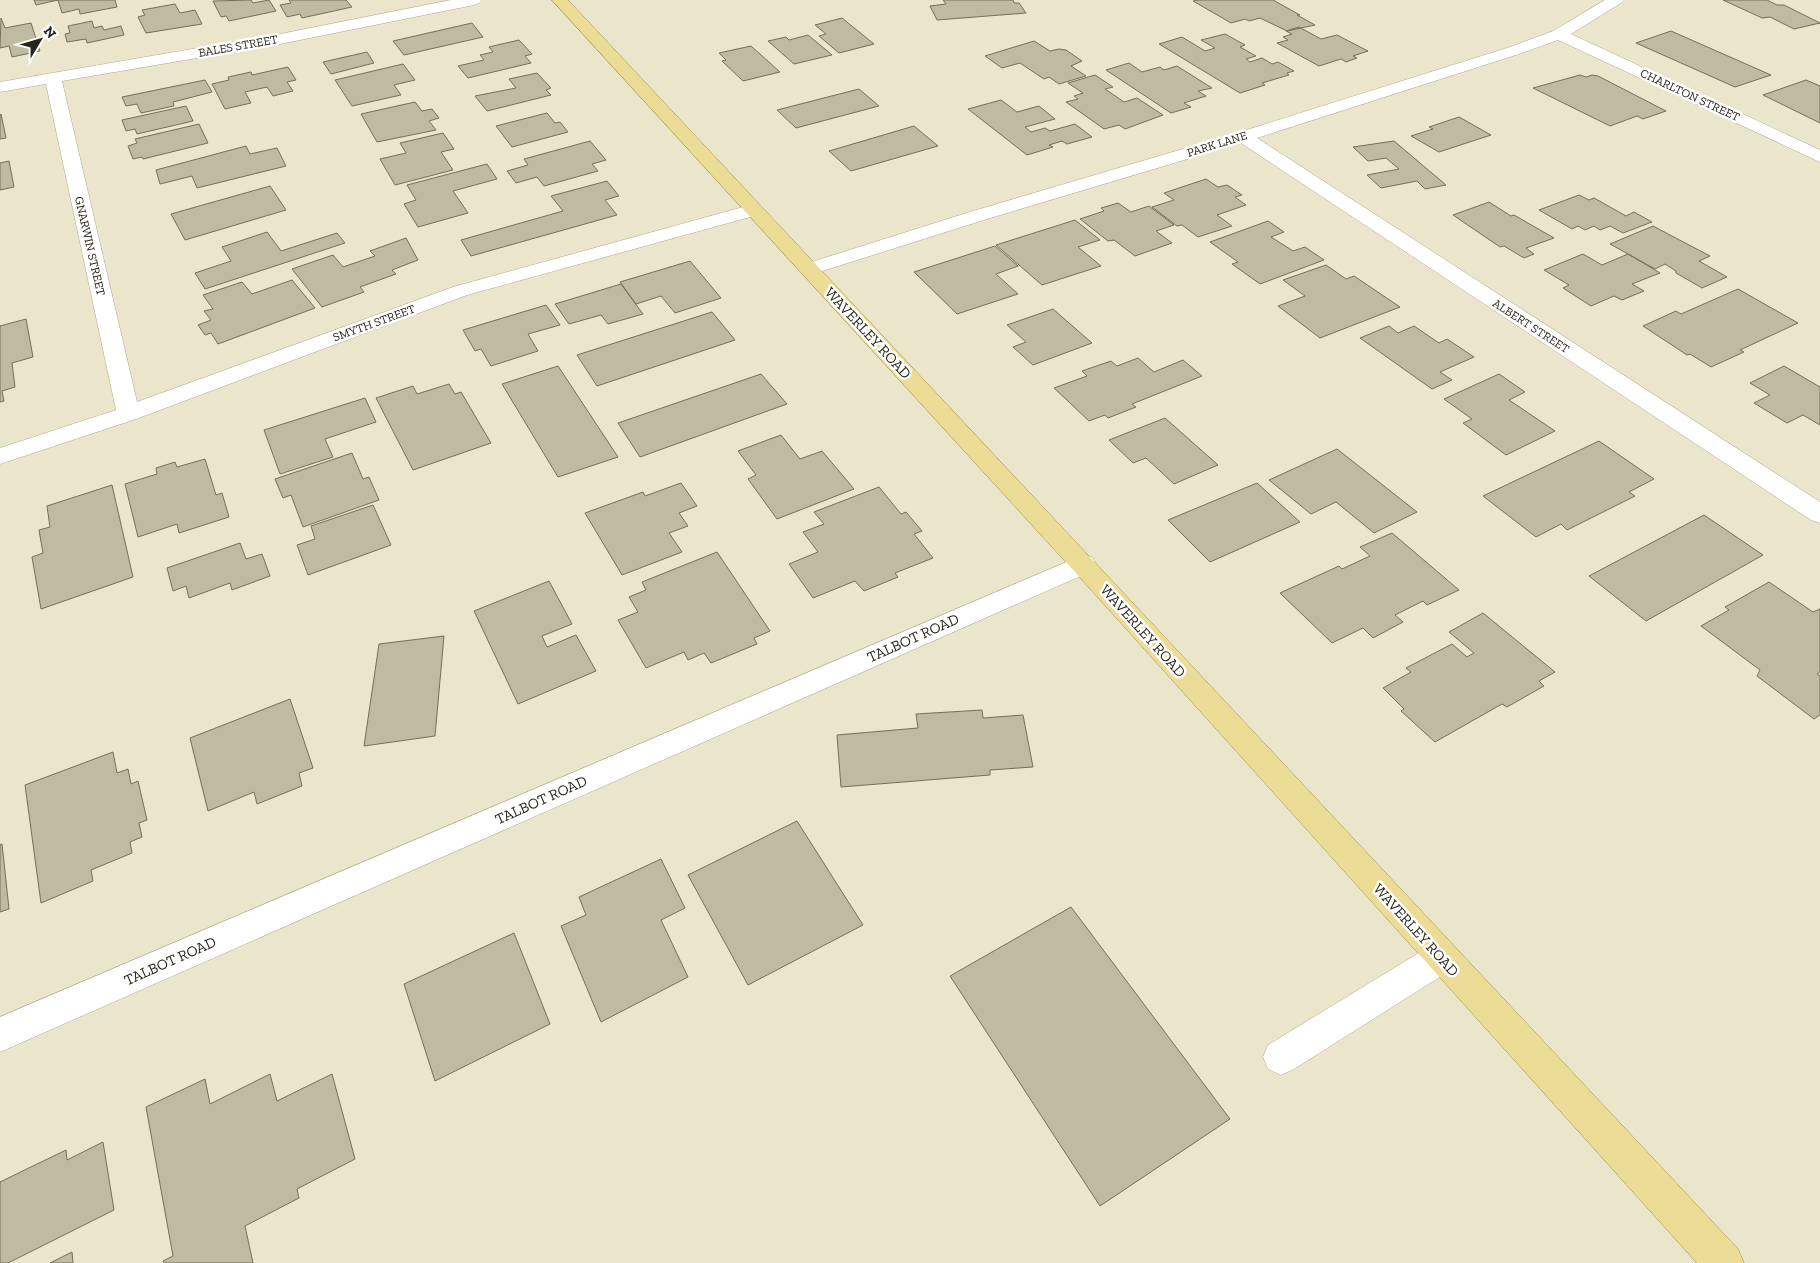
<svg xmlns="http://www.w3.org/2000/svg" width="1820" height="1263" viewBox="0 0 1820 1263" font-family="'Zilla Slab',serif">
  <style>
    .building { fill: #bfbaa0; stroke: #747058 }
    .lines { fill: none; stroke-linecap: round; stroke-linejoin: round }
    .lane-casing { stroke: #aea990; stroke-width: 1 }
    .street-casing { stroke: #aea990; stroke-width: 1 }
    .primary-casing { stroke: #9e8e3c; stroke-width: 1 }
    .lane { fill: #fff; fill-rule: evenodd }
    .street { fill: #fff; fill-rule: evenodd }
    .primary { fill: #ebdd95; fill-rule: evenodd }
    .labels { text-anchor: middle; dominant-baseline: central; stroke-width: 5; stroke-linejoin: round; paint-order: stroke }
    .far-street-label { font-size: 12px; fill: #28261c; stroke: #fff }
    .street-label { font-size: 15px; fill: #28261c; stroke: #fff }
  </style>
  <rect width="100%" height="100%" fill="#eae5cb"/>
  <!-- building -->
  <path class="building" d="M34,0H115L117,7L80,14L79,9L62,13L58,0L36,5Z
    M251,0L253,3L269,0L276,11L229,21L226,16L221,17L213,1Z
    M289,0H346L352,7L302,18L300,14L287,17L280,5L291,3Z
    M943,0H1013L1014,3H1019L1026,13L937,20L930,6L946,4Z
    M1198,0H1273L1300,15H1297L1315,25L1287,31L1260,18L1249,21L1245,19L1231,23L1193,1Z
    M1723,0H1767L1777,5H1784L1820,23L1794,29L1770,17L1762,18Z
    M175,4L180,13L195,10L202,24L146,33L138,17L145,15L142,10Z
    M1,18L5,28L31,23L40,51L12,57L9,46L0,48Z
    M842,18L874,44L839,53L819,36L826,34L815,25Z
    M92,21L94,28L102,26L104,30L121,26L124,35L87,43L86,39L67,42L65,34L70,33L68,26Z
    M472,23L483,37L404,55L393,41Z
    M1299,27L1321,39L1337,35L1368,51L1353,56L1357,58L1346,62L1341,59L1319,66L1277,43L1288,40L1283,37L1292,34L1286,31Z
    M1671,31L1771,75L1735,87L1636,43Z
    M1225,34L1245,45L1240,47L1256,56L1246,59L1250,62L1262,58L1272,64L1278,62L1294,71L1287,73L1289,75L1262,83L1265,85L1240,93L1159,44L1182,37L1205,51L1215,48L1201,40Z
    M808,35L832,55L794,64L768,41L786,37L789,40Z
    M519,40L532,54L525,56L531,63L468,78L458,66L484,60L480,55L493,52L489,47Z
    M1034,41L1050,51L1059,49L1066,50L1082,61L1071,66L1086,76L1059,84L1049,77L1044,79L1020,63L1002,68L985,56Z
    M751,46L780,72L743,81L722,61L726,60L719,53Z
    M367,52L374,63L331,74L323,62Z
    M1129,63L1142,72L1160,67L1164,70L1177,66L1212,88L1198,91L1206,96L1184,103L1191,107L1171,113L1106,70Z
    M403,64L415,80L394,85L401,95L352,106L335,80Z
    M288,67L296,80L287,82L293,91L273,96L267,87L245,92L251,103L225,109L212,84L229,80L228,77L251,72L252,75Z
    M537,73L551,88L546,90L551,95L487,111L475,96L516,88L509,79Z
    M1095,75L1113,87L1105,89L1124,102L1137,98L1163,115L1125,129L1119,125L1104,129L1066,102L1078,99L1074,96L1083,93L1068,83Z
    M1580,75L1586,77L1592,75L1598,76L1666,111L1643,119L1637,116L1610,126L1533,88Z
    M205,80L212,92L173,102L174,106L141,113L137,104L126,106L122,97Z
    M1806,80L1820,86V123L1763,95Z
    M859,89L879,106L796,128L777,110Z
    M1001,100L1017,112L1039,106L1055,119L1025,127L1031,132L1045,128L1050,131L1075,124L1092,137L1067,144L1062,141L1049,145L1053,147L1027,155L968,109Z
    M415,102L422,111L432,109L439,118L429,121L436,130L377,142L361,114Z
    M186,106L193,121L137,134L135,129L126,131L122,120Z
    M547,113L555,123L560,122L568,132L512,147L496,126Z
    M1,114L6,138L0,139V115Z
    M1459,117L1491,135L1439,152L1411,136L1433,129L1429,127Z
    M199,124L208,143L143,159L142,157L133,159L128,146L137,143L135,139Z
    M914,126L938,146L851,171L829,151Z
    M443,133L454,149L441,152L453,170L395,185L380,159L406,153L400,143Z
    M590,141L606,160L592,164L598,171L544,186L537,177L516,183L507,171L528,165L524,159Z
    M1394,141L1446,185L1425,189L1417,181L1381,188L1367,175L1399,169L1386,158L1368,161L1353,147Z
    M246,146L250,154L277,148L286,166L197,188L192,176L160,184L156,170Z
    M9,161L14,187L0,190V163Z
    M487,164L497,179L453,191L468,213L418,227L404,204L416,200L407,185Z
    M1206,179L1218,187L1227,185L1242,195L1235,197L1246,205L1217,215L1232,226L1198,237L1182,225L1177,226L1152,207L1174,200L1164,193Z
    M607,181L619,196L605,200L617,215L471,256L461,240L563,211L551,196Z
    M270,186L286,210L185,240L171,214Z
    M1579,195L1589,200L1594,198L1626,216L1634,212L1652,222L1623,233L1610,226L1600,230L1594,226L1585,230L1578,226L1572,229L1539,210Z
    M1489,202L1511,216L1514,215L1554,238L1526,248L1534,254L1524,258L1504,246L1500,247L1453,215Z
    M1118,203L1131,212L1149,206L1174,225L1156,231L1172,243L1135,256L1114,240L1108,241L1080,219L1104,211L1101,208Z
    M1075,220L1100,240L1078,247L1101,266L1042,285L996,245Z
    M1268,221L1284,232L1271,237L1293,251L1305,247L1324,260L1260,284L1232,264L1238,262L1210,242Z
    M1653,226L1710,256L1699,261L1727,277L1702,288L1676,273V271L1665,264L1655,269L1610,244Z
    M267,232L281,251L337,233L345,243L205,289L195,273L231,261L222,247Z
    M406,238L418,260L392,270L396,274L360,287L364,292L322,307L292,269L333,255L343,267L375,256L370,251Z
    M995,246L1018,266L996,274L1018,294L957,314L914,272Z
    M1583,254L1602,265L1628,254L1660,273L1632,284L1644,291L1622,300L1614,296L1591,306L1563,288L1569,285L1544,270Z
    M690,261L721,298L675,313L661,296L636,304L620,282Z
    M1326,265L1346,279L1354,276L1400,307L1320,338L1278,306L1305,296L1283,280Z
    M292,280L315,308L218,344L211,333L205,335L198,325L211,320L204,311L213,309L203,295L242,282L252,294Z
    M621,284L643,314L608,324L601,315L569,324L555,304Z
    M1738,289L1798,323L1740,350L1744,352L1711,367L1690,354L1687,355L1643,326L1676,311L1681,314Z
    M546,305L560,325L528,334L538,351L491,366L481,349L475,351L463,330Z
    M1053,309L1092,343L1033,365L1013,347L1026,342L1007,325Z
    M712,312L735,340L597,386L577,355Z
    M26,319L33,357L12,363L15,387L2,391L4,401L0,402V326Z
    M1389,326L1398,333L1414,326L1439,343L1447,339L1474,357L1440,372L1452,380L1432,389L1360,338Z
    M1138,358L1154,372L1183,360L1202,376L1132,404L1136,407L1108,418L1105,415L1089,421L1054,388L1087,376L1082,371L1111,361L1117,366Z
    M558,366L618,457L558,477L502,384Z
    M1784,366L1820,387V425L1803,415L1787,423L1754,403L1770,395L1750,383Z
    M761,374L787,404L640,457L618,423Z
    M1499,374L1525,392L1509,400L1555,431L1506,455L1463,423L1472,419L1444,399Z
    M449,384L455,394L461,392L491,443L413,470L376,398L413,386L417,394Z
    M365,398L376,422L325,439L333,457L280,474L264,430Z
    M1165,418L1218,465L1174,484L1146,458L1133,463L1109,440Z
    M781,435L800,459L822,451L854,489L777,519L748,479L756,475L738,451Z
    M1599,441L1654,479L1629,492L1635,496L1567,530L1561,524L1536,537L1483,496Z
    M1337,449L1417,512L1374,533L1336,502L1311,514L1269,480Z
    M352,453L363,479L369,477L379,500L303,527L291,495L283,498L275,479Z
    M205,459L216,495L222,493L229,517L179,533L177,524L138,537L125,484L157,474L156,468L175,462L177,467Z
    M681,483L697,506L679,513L688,526L669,533L682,552L622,575L585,513L643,492L645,496Z
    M1257,483L1300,522L1210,562L1168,520Z
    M112,485L133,577L41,609L32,557L43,553L39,530L50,527L47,506Z
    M879,487L901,514L906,512L922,531L914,534L933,558L895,573L898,577L864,591L855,581L813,598L789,564L818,552L803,532L824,524L814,512Z
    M373,505L391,545L308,575L297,545L315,539L311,526Z
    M1704,515L1763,555L1646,621L1589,576Z
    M1392,533L1459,590L1427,605L1423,601L1395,615L1403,622L1373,638L1363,628L1332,643L1280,593L1339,566L1342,569L1370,556L1360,547Z
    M240,543L246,559L262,554L270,576L232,590L230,583L189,598L186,586L173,591L167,568Z
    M717,552L770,631L754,638L757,644L711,663L704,653L688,660L684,652L646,668L618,620L638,612L629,597L646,590L642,582Z
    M549,581L572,624L542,636L547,647L576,635L596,671L518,704L474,611Z
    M1769,582L1813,612L1820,609V672L1817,674L1820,676V715L1814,719L1757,676L1760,670L1701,626L1729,610L1725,607Z
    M1483,613L1555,672L1539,681L1544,686L1507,707L1502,704L1435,742L1401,711L1404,709L1383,688L1411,672L1406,668L1452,644L1467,657L1474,653L1449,632Z
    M444,636L435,736L364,746L379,644Z
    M290,699L313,768L299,773L302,786L257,804L254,792L208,811L190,738Z
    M982,710L983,718L1023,715L1033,767L990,770V775L841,787L837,735L918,728L916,714Z
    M113,752L117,773L128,769L131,784L138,781L147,820L139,823L142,837L130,842L132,853L91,870L93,881L41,903L25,785Z
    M797,821L863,925L748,985L688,875Z
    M2,844L9,909L0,912V845Z
    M661,859L685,908L661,920L688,977L601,1022L561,926L586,915L579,897Z
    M1071,907L1230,1119L1100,1206L950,976Z
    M514,933L550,1024L435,1081L404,984Z
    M270,1074L277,1101L332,1074L355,1159L297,1189L299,1198L245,1226L253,1263H164L163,1261L173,1256L146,1107L205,1079L210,1104Z
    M103,1142L114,1210L8,1263H0V1182L66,1150L67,1160Z
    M72,1252L73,1263H50Z"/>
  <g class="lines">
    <!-- lane casing -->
    <g class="lane-casing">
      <path id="lane" d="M1442,941L1454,946L1459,957L1454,968L1294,1069L1281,1075L1268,1069L1263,1057L1268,1045L1430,946Z"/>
    </g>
    <!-- street casing -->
    <g class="street-casing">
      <path id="street" d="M451,0H482L479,3L474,5L280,44L62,81L137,402L453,287L754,204L761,206L764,210L761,214L467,295L136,419L0,464V448L116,410L46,84L0,92V82L280,34Z
        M1605,0H1624L1621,3L1571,34L1820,150V162L1558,40L1522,53L1257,138L1820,502V523L1811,520L1241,143L987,219L816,273L809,275L802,273L799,269L802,265L973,211L1237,133L1510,47L1553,31Z
        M1083,555L1092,557L1096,564L1092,571L0,1052V1017Z"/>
    </g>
    <!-- primary casing -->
    <g class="primary-casing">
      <path id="primary" d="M552,0H568L1738,1249L1744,1263H1697L1074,571Z"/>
    </g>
    <!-- lane -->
    <use href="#lane" class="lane"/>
    <!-- street -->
    <use href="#street" class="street"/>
    <!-- primary -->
    <use href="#primary" class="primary"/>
  </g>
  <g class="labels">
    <!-- far-street labels -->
    <g class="far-street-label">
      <text transform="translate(238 46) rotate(-10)">BALES STREET</text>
      <text transform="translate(1690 95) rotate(25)">CHARLTON STREET</text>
      <text transform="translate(1217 144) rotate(-17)">PARK LANE</text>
      <text transform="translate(90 246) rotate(77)">GNARWIN STREET</text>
      <text transform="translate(374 323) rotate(-20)">SMYTH STREET</text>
      <text transform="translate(1531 326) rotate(33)">ALBERT STREET</text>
    </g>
    <!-- street labels -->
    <g class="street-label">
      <text transform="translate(868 333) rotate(47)">WAVERLEY ROAD</text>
      <text transform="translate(1143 631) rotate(48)">WAVERLEY ROAD</text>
      <text transform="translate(913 638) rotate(-24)">TALBOT ROAD</text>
      <text transform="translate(541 800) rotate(-24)">TALBOT ROAD</text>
      <text transform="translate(1416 930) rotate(48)">WAVERLEY ROAD</text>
      <text transform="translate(170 961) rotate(-24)">TALBOT ROAD</text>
    </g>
  </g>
  <!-- north arrow -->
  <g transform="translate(40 40) rotate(52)" stroke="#ffffff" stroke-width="4" paint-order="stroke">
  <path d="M0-4L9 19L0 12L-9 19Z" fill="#28261c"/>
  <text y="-8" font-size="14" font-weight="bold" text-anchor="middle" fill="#28261c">N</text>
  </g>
</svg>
